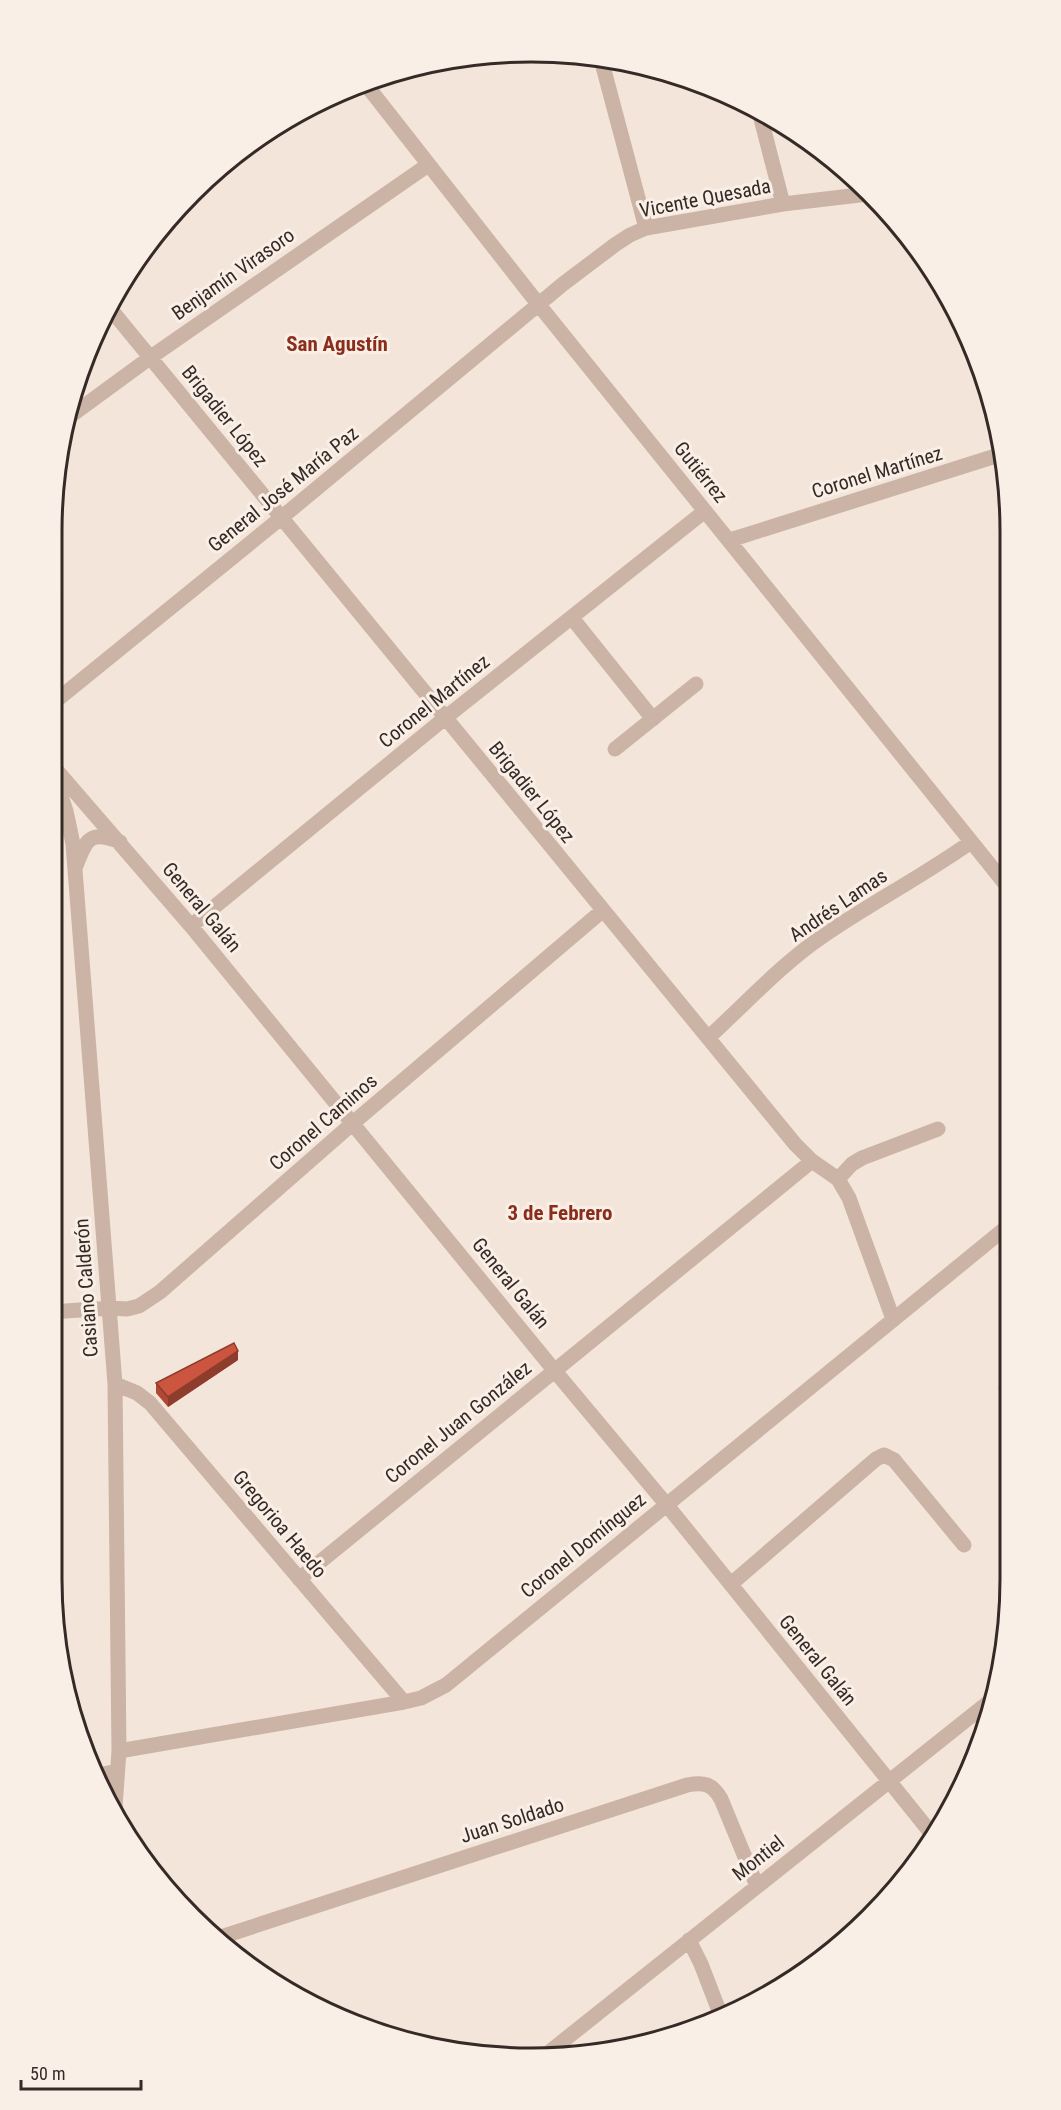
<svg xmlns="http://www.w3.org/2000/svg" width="1061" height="2110" viewBox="0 0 1061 2110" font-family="'Roboto Condensed',sans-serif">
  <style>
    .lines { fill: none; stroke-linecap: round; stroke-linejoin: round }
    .minor { stroke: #cbb3a5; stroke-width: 15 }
    .wall { fill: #af4936 }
    .shaded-wall { fill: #8e3c2c }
    .building { fill: #cb553f; stroke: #8e3c2c; stroke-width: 1.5 }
    .labels { text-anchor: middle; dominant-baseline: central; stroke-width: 6; stroke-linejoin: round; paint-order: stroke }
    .street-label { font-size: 20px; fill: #362a27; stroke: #faefe6 }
    .neighbourhood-label { font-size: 21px; font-weight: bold; fill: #892d1c; stroke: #faefe6 }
    .rim { fill: none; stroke: #362a27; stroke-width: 3 }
  </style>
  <rect width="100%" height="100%" fill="#f3e5da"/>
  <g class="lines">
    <!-- minor -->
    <path class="minor" d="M601,59L646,228
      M364,82L539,305L1007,886
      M759,111L783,204
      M108,306L795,1144L812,1161L838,1179L849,1198L893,1319
      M65,420L151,357L428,165
      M730,540L1002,454
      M572,618L653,719
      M52,704L281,518L563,284L616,244L630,235L646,228L783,204L868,194
      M615,749L696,684
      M52,765L191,926L554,1370L666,1504L931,1833
      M52,770L66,811L73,844L115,1384L119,1751L115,1807
      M76,866C86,839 90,830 120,842
      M191,926L445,718L705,511
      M709,1037C744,1005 784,962 823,936C871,903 923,876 971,842
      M838,1179L852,1164L862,1158L938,1129
      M51,1312L109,1308L127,1309L139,1306L160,1292L353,1123L602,911
      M1008,1380L1006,1387L1008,1399
      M115,1384L137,1393L150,1403L404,1702
      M299,1579L812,1161
      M731,1584L876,1459L884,1455L894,1460L964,1545
      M119,1751L404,1702L421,1698L446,1685L1008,1226
      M99,1775L117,1771
      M221,1937L687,1785C703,1782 712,1783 721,1799L757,1886
      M689,1940L701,1964L721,2016
      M548,2053L995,1697"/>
  </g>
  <!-- wall -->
  <path class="wall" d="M238,1360L168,1407L156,1393V1383Z"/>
  <!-- shaded-wall -->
  <path class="shaded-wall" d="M238,1351V1360L168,1407V1397Z"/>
  <!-- building -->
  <path class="building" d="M234,1343L238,1351L168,1397L156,1383Z"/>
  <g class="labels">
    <!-- street labels -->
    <g class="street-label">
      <text transform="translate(705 198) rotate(-11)">Vicente Quesada</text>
      <text transform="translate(233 274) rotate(-35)">Benjamín Virasoro</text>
      <text transform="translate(225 416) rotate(51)">Brigadier López</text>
      <text transform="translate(701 472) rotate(51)">Gutiérrez</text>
      <text transform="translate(877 472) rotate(-17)">Coronel Martínez</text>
      <text transform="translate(283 489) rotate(-39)">General José María Paz</text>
      <text transform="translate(434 701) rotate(-39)">Coronel Martínez</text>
      <text transform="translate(532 792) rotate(51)">Brigadier López</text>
      <text transform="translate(838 905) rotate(-34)">Andrés Lamas</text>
      <text transform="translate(202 907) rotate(50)">General Galán</text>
      <text transform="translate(323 1122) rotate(-41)">Coronel Caminos</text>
      <text transform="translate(511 1283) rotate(51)">General Galán</text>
      <text transform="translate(86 1288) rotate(-94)">Casiano Calderón</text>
      <text transform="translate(458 1422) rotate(-39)">Coronel Juan González</text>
      <text transform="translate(280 1524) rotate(50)">Gregorioa Haedo</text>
      <text transform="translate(583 1545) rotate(-39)">Coronel Domínguez</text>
      <text transform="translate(818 1660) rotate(51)">General Galán</text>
      <text transform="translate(512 1820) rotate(-18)">Juan Soldado</text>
      <text transform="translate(758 1858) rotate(-38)">Montiel</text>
    </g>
    <!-- neighbourhood labels -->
    <g class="neighbourhood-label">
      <text x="337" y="344">San Agustín</text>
      <text x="560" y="1213">3 de Febrero</text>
    </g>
  </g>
  <!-- crop -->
  <path d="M0 0H1061V2110H0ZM531 62H531A469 469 0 0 1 1000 531V1579A469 469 0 0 1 531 2048H531A469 469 0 0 1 62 1579V531A469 469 0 0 1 531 62Z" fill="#faefe6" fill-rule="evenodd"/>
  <path class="rim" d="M531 62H531A469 469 0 0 1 1000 531V1579A469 469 0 0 1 531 2048H531A469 469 0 0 1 62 1579V531A469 469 0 0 1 531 62Z"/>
  <!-- scale -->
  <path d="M21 2080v9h120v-9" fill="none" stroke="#362a27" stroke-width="3"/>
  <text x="30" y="2080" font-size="18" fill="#362a27" stroke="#faefe6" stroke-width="4.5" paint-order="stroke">50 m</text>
</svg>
